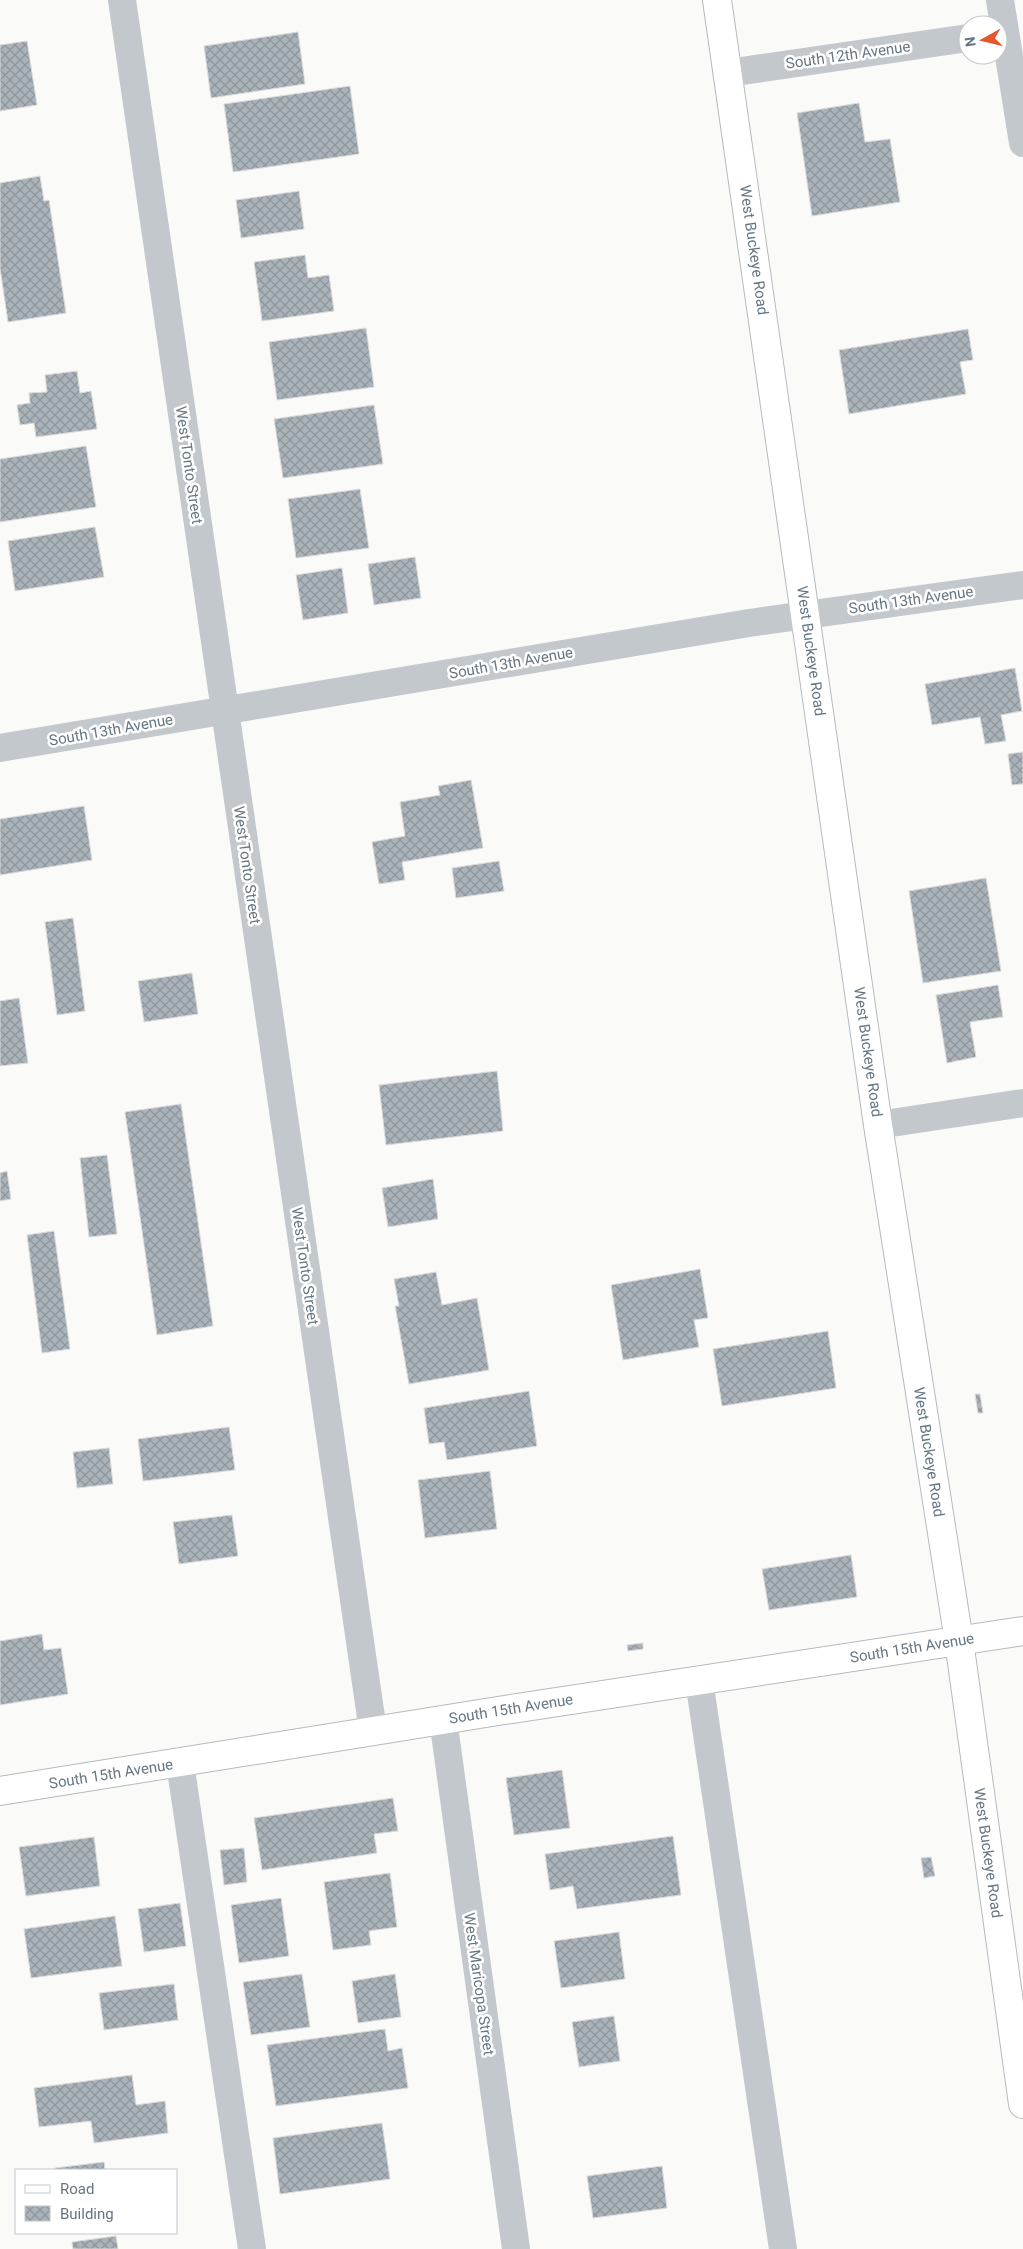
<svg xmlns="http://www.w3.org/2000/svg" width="1023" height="2249" viewBox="0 0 1023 2249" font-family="Roboto,sans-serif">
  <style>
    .building { fill: url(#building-cross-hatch); stroke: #dcdcda }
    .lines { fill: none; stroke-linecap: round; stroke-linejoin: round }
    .major-casing { stroke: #b5babe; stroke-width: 30 }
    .minor { stroke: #c3c8cc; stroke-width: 28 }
    .major { stroke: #fff; stroke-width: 28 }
    .labels { text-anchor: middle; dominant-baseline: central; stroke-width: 5; stroke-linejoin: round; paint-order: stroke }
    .street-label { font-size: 15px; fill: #657683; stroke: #fff }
  </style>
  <defs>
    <pattern id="building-cross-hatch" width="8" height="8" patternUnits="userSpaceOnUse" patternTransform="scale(1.25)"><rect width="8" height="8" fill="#aab3b9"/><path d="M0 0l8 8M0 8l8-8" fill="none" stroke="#8e969c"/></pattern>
  </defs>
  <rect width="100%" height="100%" fill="#fafaf8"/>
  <!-- building -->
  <path class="building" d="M298,32L305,84L211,98L204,46Z
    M27,41L37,105L0,111V45Z
    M350,86L359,154L233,172L224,104Z
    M859,103L865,142L890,139L900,202L812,216L797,113Z
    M40,176L44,201L49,200L66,313L8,322L0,268V183Z
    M299,191L304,229L241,238L236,200Z
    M305,255L308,278L329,275L334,311L262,321L254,262Z
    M366,328L374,387L277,400L269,342Z
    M968,329L973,360L960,362L966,394L849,414L839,350Z
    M77,371L80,393L91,391L97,429L36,437L34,423L20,425L17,405L30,403L29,393L47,392L45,375Z
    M374,405L383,464L283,478L274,419Z
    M86,446L96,507L0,522V459Z
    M360,489L369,548L296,558L288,499Z
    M95,527L104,577L15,591L8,541Z
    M415,557L421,598L374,605L368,564Z
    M342,568L348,613L303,620L296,575Z
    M1015,668L1022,711L1001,715L1006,741L985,744L980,717L932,725L925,684Z
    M1023,752V784L1012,785L1008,754Z
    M471,780L483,848L402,862L405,880L379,884L372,842L405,836L400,802L440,795L438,786Z
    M84,806L92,860L0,875V819Z
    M499,861L504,891L456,898L452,868Z
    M986,878L1001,971L923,983L909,891Z
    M73,918L85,1011L57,1015L45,922Z
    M192,973L198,1014L144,1022L138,981Z
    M998,985L1003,1017L970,1022L976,1057L947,1063L936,995Z
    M19,998L28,1063L0,1066V1001Z
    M497,1071L503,1131L386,1145L379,1085Z
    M181,1104L213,1326L157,1335L125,1112Z
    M107,1155L117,1234L89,1237L80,1158Z
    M7,1171L11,1199L0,1201V1173Z
    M433,1179L438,1219L388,1227L382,1188Z
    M54,1231L70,1349L42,1353L27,1235Z
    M700,1269L708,1318L694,1320L699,1347L623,1360L611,1285Z
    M436,1272L442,1305L477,1298L489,1370L409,1384L395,1306H399L394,1279Z
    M828,1331L836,1388L722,1406L713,1349Z
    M529,1391L537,1446L447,1460L444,1442L429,1444L424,1408Z
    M975,1394H980L983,1413H978Z
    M229,1427L235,1470L143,1481L138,1439Z
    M109,1448L113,1484L77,1488L73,1452Z
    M490,1471L497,1529L425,1538L418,1480Z
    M232,1515L238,1556L179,1564L173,1522Z
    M851,1555L857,1597L769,1610L762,1569Z
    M42,1634L44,1650L61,1648L68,1694L0,1705V1641Z
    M643,1643V1649L628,1651L627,1645Z
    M562,1770L570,1828L514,1835L506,1778Z
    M393,1798L398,1831L374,1834L377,1853L262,1870L254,1818Z
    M673,1836L681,1895L577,1909L573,1886L550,1890L545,1854Z
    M94,1837L100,1886L26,1896L19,1847Z
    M244,1848L247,1882L224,1885L220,1850Z
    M931,1857L935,1876L924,1878L921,1858Z
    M390,1873L397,1927L369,1931L371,1945L333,1950L324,1882Z
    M281,1898L289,1956L239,1963L231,1905Z
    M180,1903L186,1946L144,1952L138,1909Z
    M115,1916L122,1966L31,1978L24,1929Z
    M619,1932L625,1979L561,1988L554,1941Z
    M302,1974L310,2027L251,2035L243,1982Z
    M395,1974L401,2017L358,2023L352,1981Z
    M174,1984L178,2020L104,2030L99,1993Z
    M614,2016L620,2061L579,2067L572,2022Z
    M385,2029L388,2051L402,2048L408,2088L276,2106L267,2045Z
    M132,2075L136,2105L165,2101L168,2133L94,2143L91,2121L39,2127L34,2088Z
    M382,2123L390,2179L280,2194L273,2138Z
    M104,2162L105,2170H55V2168Z
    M662,2166L667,2208L593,2218L587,2176Z
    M116,2236L118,2249H73L72,2242Z"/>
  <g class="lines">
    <!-- major casing -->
    <g class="major-casing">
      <path id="major" d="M717,0L878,1125L959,1641L1023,2104
        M0,1791L498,1711L1023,1631"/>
    </g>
    <!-- minor -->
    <path class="minor" d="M122,0L373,1731
      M1000,0L1023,143
      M728,73L968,38
      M0,748L749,623L1023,585
      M878,1125L1023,1103
      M699,1680L783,2249
      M443,1719L516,2249
      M180,1763L252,2249"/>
    <!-- major -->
    <use href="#major" class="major"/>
  </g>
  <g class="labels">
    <!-- street labels -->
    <g class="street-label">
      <text transform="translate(848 55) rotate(-8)">South 12th Avenue</text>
      <text transform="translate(754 250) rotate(82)">West Buckeye Road</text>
      <text transform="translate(189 465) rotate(82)">West Tonto Street</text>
      <text transform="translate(911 600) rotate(-8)">South 13th Avenue</text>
      <text transform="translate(811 651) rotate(82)">West Buckeye Road</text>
      <text transform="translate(511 663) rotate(-10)">South 13th Avenue</text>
      <text transform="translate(111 730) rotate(-10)">South 13th Avenue</text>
      <text transform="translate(247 865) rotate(82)">West Tonto Street</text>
      <text transform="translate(868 1052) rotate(82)">West Buckeye Road</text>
      <text transform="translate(305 1266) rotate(82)">West Tonto Street</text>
      <text transform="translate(929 1452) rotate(81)">West Buckeye Road</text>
      <text transform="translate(912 1648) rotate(-9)">South 15th Avenue</text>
      <text transform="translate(511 1709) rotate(-9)">South 15th Avenue</text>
      <text transform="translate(111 1774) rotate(-9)">South 15th Avenue</text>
      <text transform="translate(988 1853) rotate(82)">West Buckeye Road</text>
      <text transform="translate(479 1984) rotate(82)">West Maricopa Street</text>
    </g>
  </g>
  <!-- legend -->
  <rect x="15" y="2169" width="162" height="65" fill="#ffffff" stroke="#c1c8cd"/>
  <rect x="25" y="2185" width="25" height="8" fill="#ffffff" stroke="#c1c8cd"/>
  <text x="60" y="2194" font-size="15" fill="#657683">Road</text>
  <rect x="25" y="2206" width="25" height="15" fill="url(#building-cross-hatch)" stroke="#c1c8cd"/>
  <text x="60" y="2219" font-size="15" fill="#657683">Building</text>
  <!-- north arrow -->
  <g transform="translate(983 40) rotate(262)"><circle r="24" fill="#ffffff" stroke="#c1c8cd"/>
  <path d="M0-4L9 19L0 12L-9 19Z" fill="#e4572e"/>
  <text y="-8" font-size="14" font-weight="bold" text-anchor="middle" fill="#657683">N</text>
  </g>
</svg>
